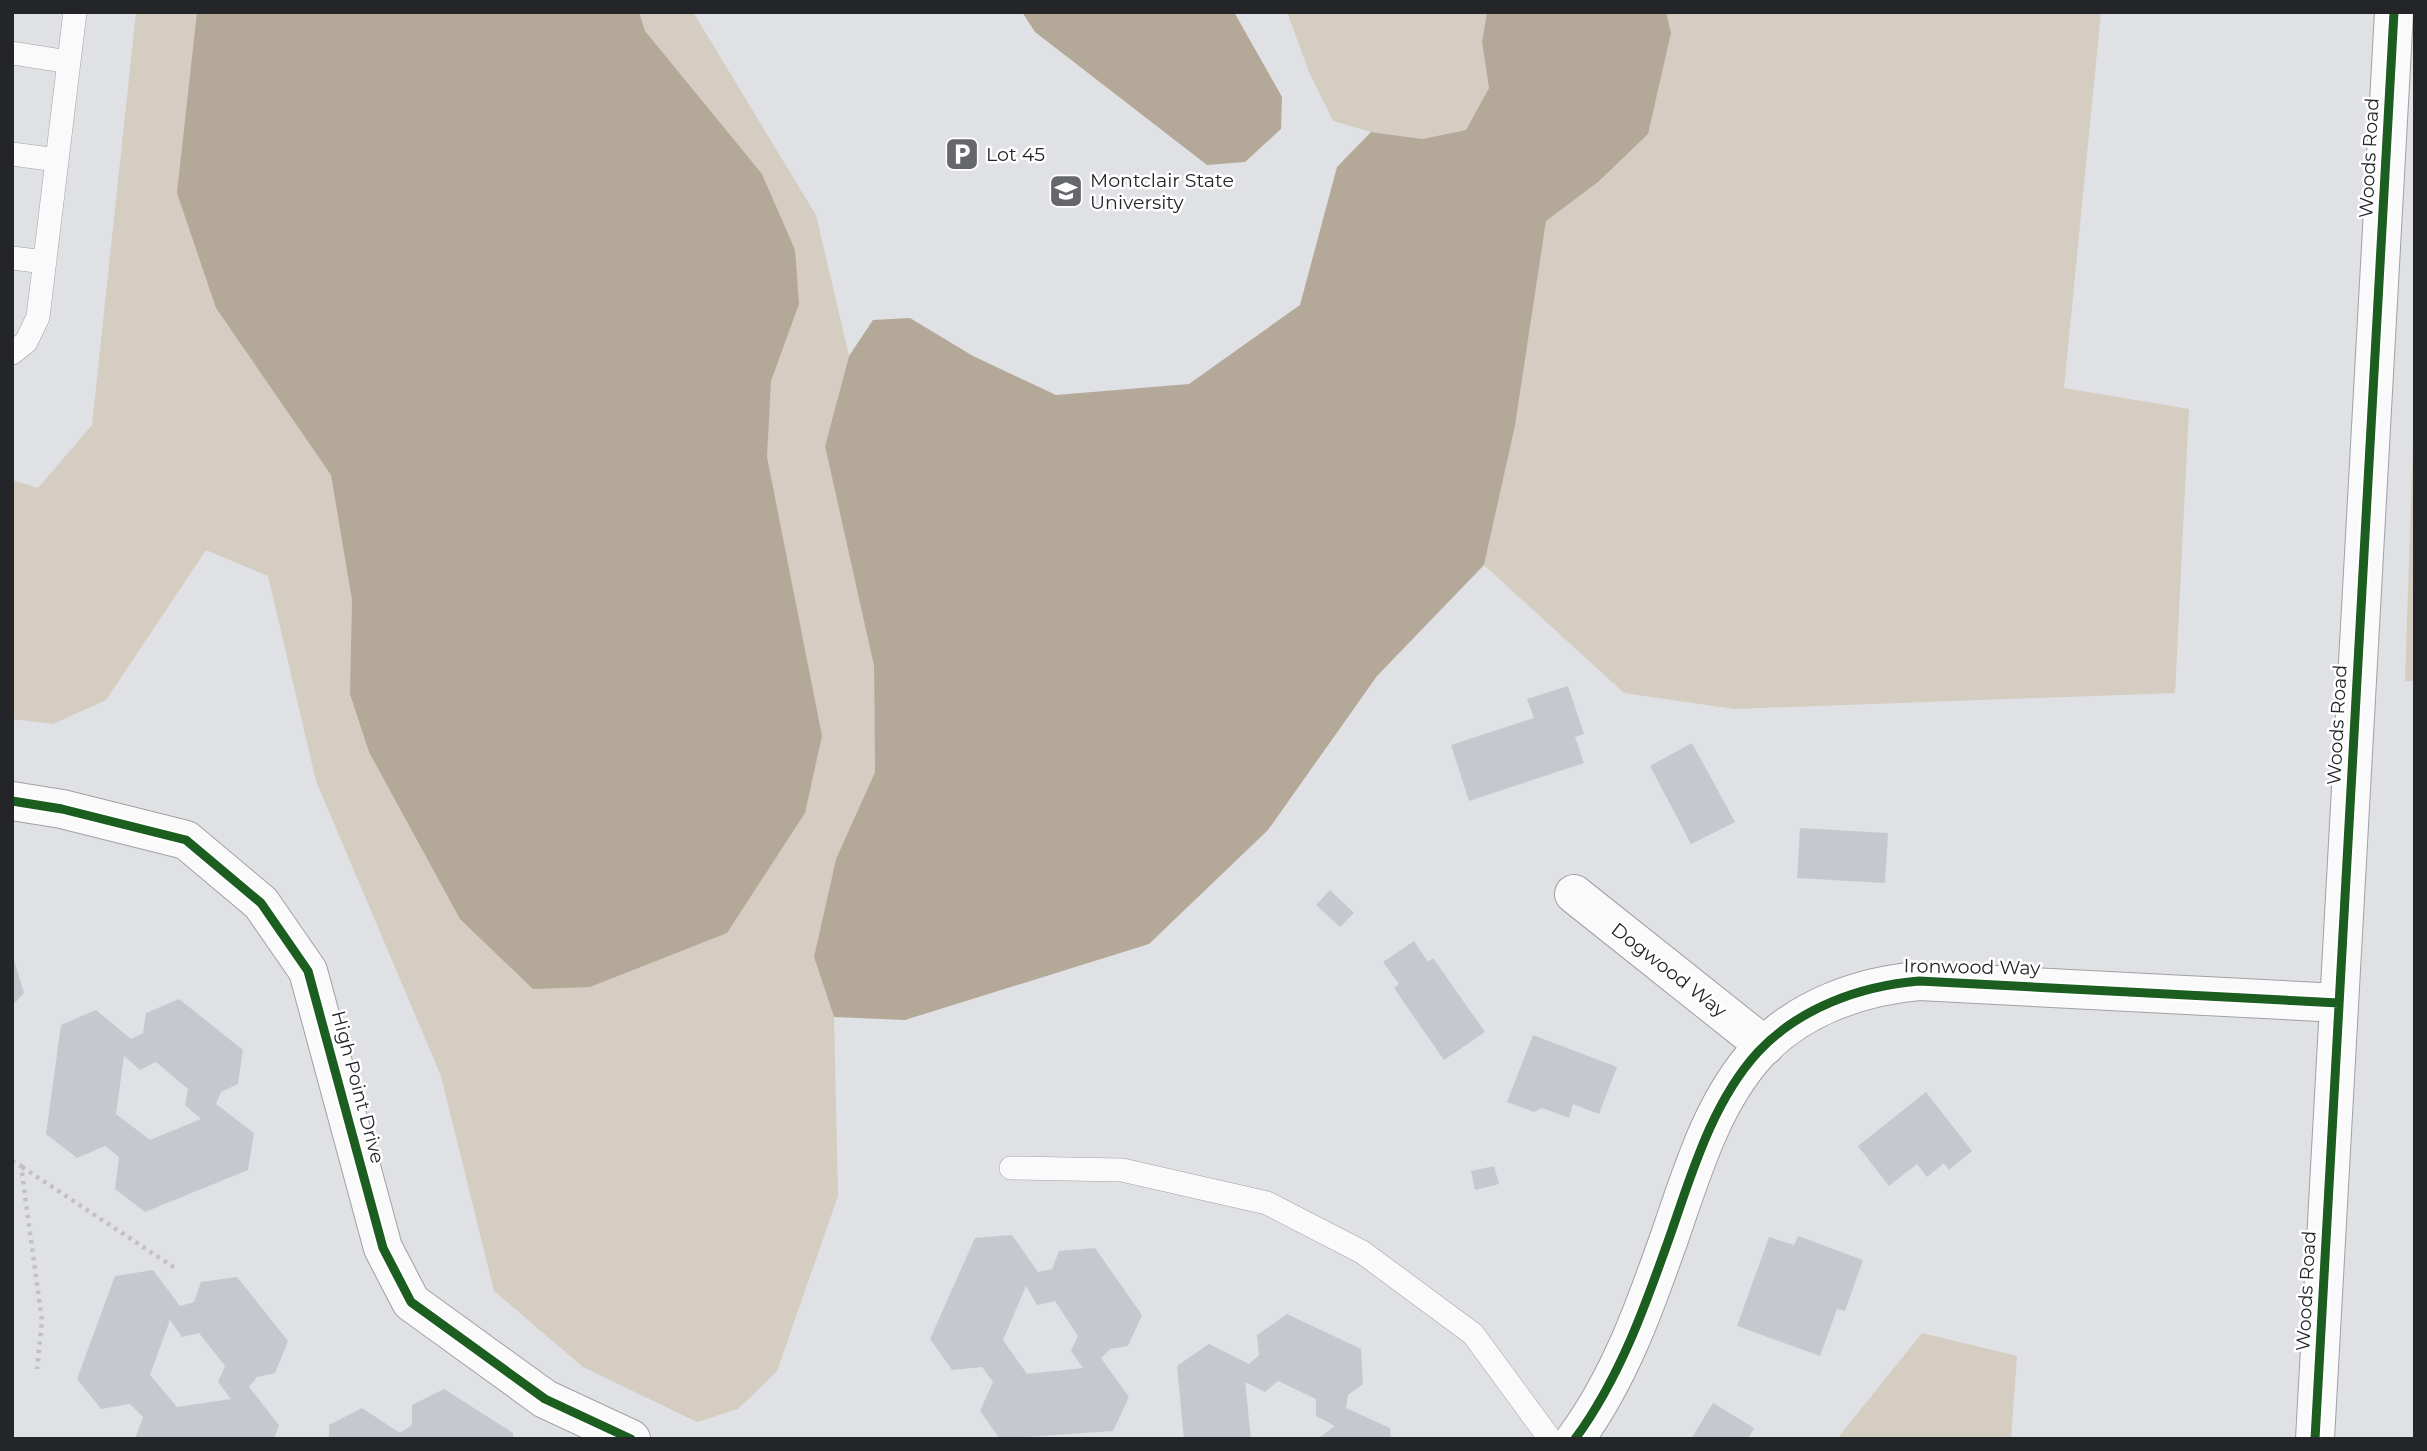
<svg xmlns="http://www.w3.org/2000/svg" width="2427" height="1451" viewBox="0 0 2427 1451" font-family="Montserrat,sans-serif">
  <style>
    .green { fill: #d5cdc1 }
    .water { fill: #b4a998 }
    .building { fill: #c5c9cf; fill-rule: evenodd }
    .lines { fill: none; stroke-linecap: round; stroke-linejoin: round }
    .service-casing { stroke: #a0a1a4; stroke-width: 24 }
    .minor-casing { stroke: #a0a1a4; stroke-width: 40 }
    .path { stroke: #c1c1c3; stroke-width: 4.5; stroke-dasharray: 3.5 5; stroke-linecap: butt }
    .service { stroke: #fafafb; stroke-width: 23 }
    .minor { stroke: #fafafb; stroke-width: 38 }
    .cycleway-casing { stroke: #fff; stroke-width: 13 }
    .cycleway { stroke: #1b5e20; stroke-width: 9 }
    .labels { text-anchor: middle; dominant-baseline: central; stroke-width: 5; stroke-linejoin: round; paint-order: stroke }
    .poi-label { font-size: 19px; fill: #242528; stroke: #fff; text-anchor: start }
    .street-label { font-size: 19px; fill: #242528; stroke: #fff }
  </style>
  <rect width="100%" height="100%" fill="#dfe1e4"/>
  <!-- green -->
  <path class="green" d="M136,12H693L816,215L849,356L825,446L874,666L875,772L836,859L814,957L834,1017L838,1196L777,1371L738,1409L697,1422L583,1367L494,1291L441,1076L316,781L268,576L206,550L106,700L53,724L12,719V480L38,488L92,425Z
    M1287,12H1487L1482,42L1489,88L1466,130L1422,139L1371,132L1333,121L1309,72Z
    M1582,12H2101L2064,388L2189,409L2175,693L1734,709L1624,693L1484,565L1515,426L1546,220L1598,182Z
    M2415,381V681H2405Z
    M1922,1333L2017,1356L2011,1439H1837Z"/>
  <!-- water -->
  <path class="water" d="M197,12H639L645,31L762,174L795,250L799,304L771,381L767,457L822,736L805,813L727,933L590,987L533,989L460,919L369,752L350,694L352,600L331,475L216,308L177,193Z
    M1022,12H1234L1282,97L1281,129L1245,162L1207,165L1035,32Z
    M1487,12H1666L1671,33L1648,134L1598,182L1546,221L1515,426L1484,565L1377,676L1268,830L1149,944L905,1020L834,1017L814,957L836,859L875,772L874,666L825,446L849,356L873,320L910,318L973,356L1056,395L1189,384L1300,305L1337,167L1371,132L1422,139L1466,130L1489,88L1482,42Z"/>
  <!-- building -->
  <path class="building" d="M1568,686L1584,734L1575,737L1584,763L1469,801L1451,745L1534,718L1527,699Z
    M1692,743L1735,822L1691,844L1650,766Z
    M1800,828L1888,833L1885,883L1797,878Z
    M1330,890L1354,913L1340,927L1316,905Z
    M1414,941L1428,962L1433,958L1485,1032L1444,1060L1394,988L1399,984L1383,962Z
    M12,953L24,993L12,1006Z
    M179,999L243,1050L238,1084L221,1092L216,1104L254,1133L248,1170L145,1212L115,1189L119,1157L105,1146L77,1158L46,1134L61,1025L96,1010L131,1039L143,1033L146,1013ZM124,1056L140,1070L156,1062L188,1089L185,1105L201,1119L150,1140L116,1114Z
    M1533,1035L1617,1067L1599,1114L1573,1104L1569,1118L1542,1108L1534,1112L1507,1102Z
    M1926,1092L1972,1151L1949,1170L1944,1163L1927,1177L1917,1164L1889,1186L1858,1146Z
    M1494,1166L1499,1184L1475,1190L1471,1171Z
    M1012,1235L1038,1272L1052,1269L1059,1251L1095,1248L1142,1315L1128,1346L1110,1349L1101,1358L1129,1397L1113,1431L1000,1439L980,1411L993,1382L982,1367L952,1370L930,1339L975,1238ZM1026,1286L1037,1305L1055,1301L1078,1336L1071,1351L1083,1368L1027,1374L1003,1340Z
    M1798,1236L1863,1260L1845,1311L1837,1309L1820,1356L1737,1326L1769,1237L1794,1245Z
    M153,1270L180,1306L194,1302L201,1282L237,1277L288,1341L275,1373L257,1377L249,1387L279,1425L274,1439H135L143,1417L130,1404L101,1409L77,1379L115,1276ZM170,1320L182,1337L199,1333L225,1366L218,1382L231,1399L177,1407L150,1375Z
    M1287,1314L1361,1349L1363,1384L1348,1395L1346,1408L1390,1428L1391,1439H1317L1335,1426L1316,1416V1399L1278,1381L1265,1392L1245,1382L1251,1439H1184L1177,1366L1209,1344L1249,1364L1259,1355L1257,1335Z
    M444,1389L513,1433V1439H329V1425L362,1408L400,1433L412,1425V1405Z
    M1713,1403L1754,1428L1748,1439H1691Z"/>
  <g class="lines">
    <!-- service casing -->
    <g class="service-casing">
      <path id="service" d="M12,53L69,62
        M12,154L57,160
        M12,258L45,262
        M12,353L26,342L38,317L75,12
        M1011,1168L1122,1170L1267,1203L1362,1252L1473,1334L1550,1439"/>
    </g>
    <!-- minor casing -->
    <g class="minor-casing">
      <path id="minor" d="M12,801L62,809L186,840L261,903L308,971L383,1248L411,1302L545,1399L631,1439
        M1574,894L1765,1046
        M1575,1439C1620,1378 1646,1304 1671,1233C1692,1172 1713,1101 1758,1052C1799,1008 1860,986 1919,981L2339,1003
        M2315,1439L2394,12"/>
    </g>
    <!-- path -->
    <path class="path" d="M12,1161L21,1166L42,1321L37,1369
      M22,1167L178,1270"/>
    <!-- service -->
    <use href="#service" class="service"/>
    <!-- minor -->
    <use href="#minor" class="minor"/>
    <!-- cycleway casing -->
    <g class="cycleway-casing">
      <path id="cycleway" d="M12,801L62,809L186,840L261,903L308,971L383,1248L411,1302L545,1399L631,1439
        M1575,1439C1620,1378 1646,1304 1671,1233C1692,1172 1713,1101 1758,1052C1799,1008 1860,986 1919,981L2339,1003
        M2315,1439L2394,12"/>
    </g>
    <!-- cycleway -->
    <use href="#cycleway" class="cycleway"/>
  </g>
  <!-- icons -->
  <defs>
    <g id="parking-square" transform="scale(1.75)"><rect x="-9" y="-9" width="18" height="18" rx="4" fill="#65676a" stroke="#fff"/><path d="M-3.5-5.5H1a3.5 3.5 0 0 1 0 7H-1V5.5H-3.5ZM-1-3.4V-.6H.8a1.4 1.4 0 0 0 0-2.8Z" fill="#fff"/></g>
    <g id="university-square" transform="scale(1.75)"><rect x="-9" y="-9" width="18" height="18" rx="4" fill="#65676a" stroke="#fff"/><path d="M0-5L7-2L0 1L-7-2ZM-4 1L0 2.5L4 1V4Q0 6-4 4Z" fill="#fff"/></g>
  </defs>
  <g fill-rule="evenodd">
    <use href="#parking-square" x="962" y="154"/>
    <use href="#university-square" x="1066" y="191"/>
  </g>
  <g class="labels">
    <!-- poi labels -->
    <g class="poi-label">
      <text x="986" y="154">Lot 45</text>
      <text x="1090" y="180">Montclair State<tspan x="1090" dy="22">University</tspan></text>
    </g>
    <!-- street labels -->
    <g class="street-label">
      <text transform="translate(2369 158) rotate(-87)">Woods Road</text>
      <text transform="translate(2337 725) rotate(-87)">Woods Road</text>
      <text transform="translate(1972 967) rotate(1)">Ironwood Way</text>
      <text transform="translate(1669 970) rotate(38)">Dogwood Way</text>
      <text transform="translate(358 1087) rotate(75)">High Point Drive</text>
      <text transform="translate(2306 1291) rotate(-87)">Woods Road</text>
    </g>
  </g>
  <!-- border -->
  <rect width="2427" height="1451" fill="none" stroke="#242528" stroke-width="28"/>
</svg>
